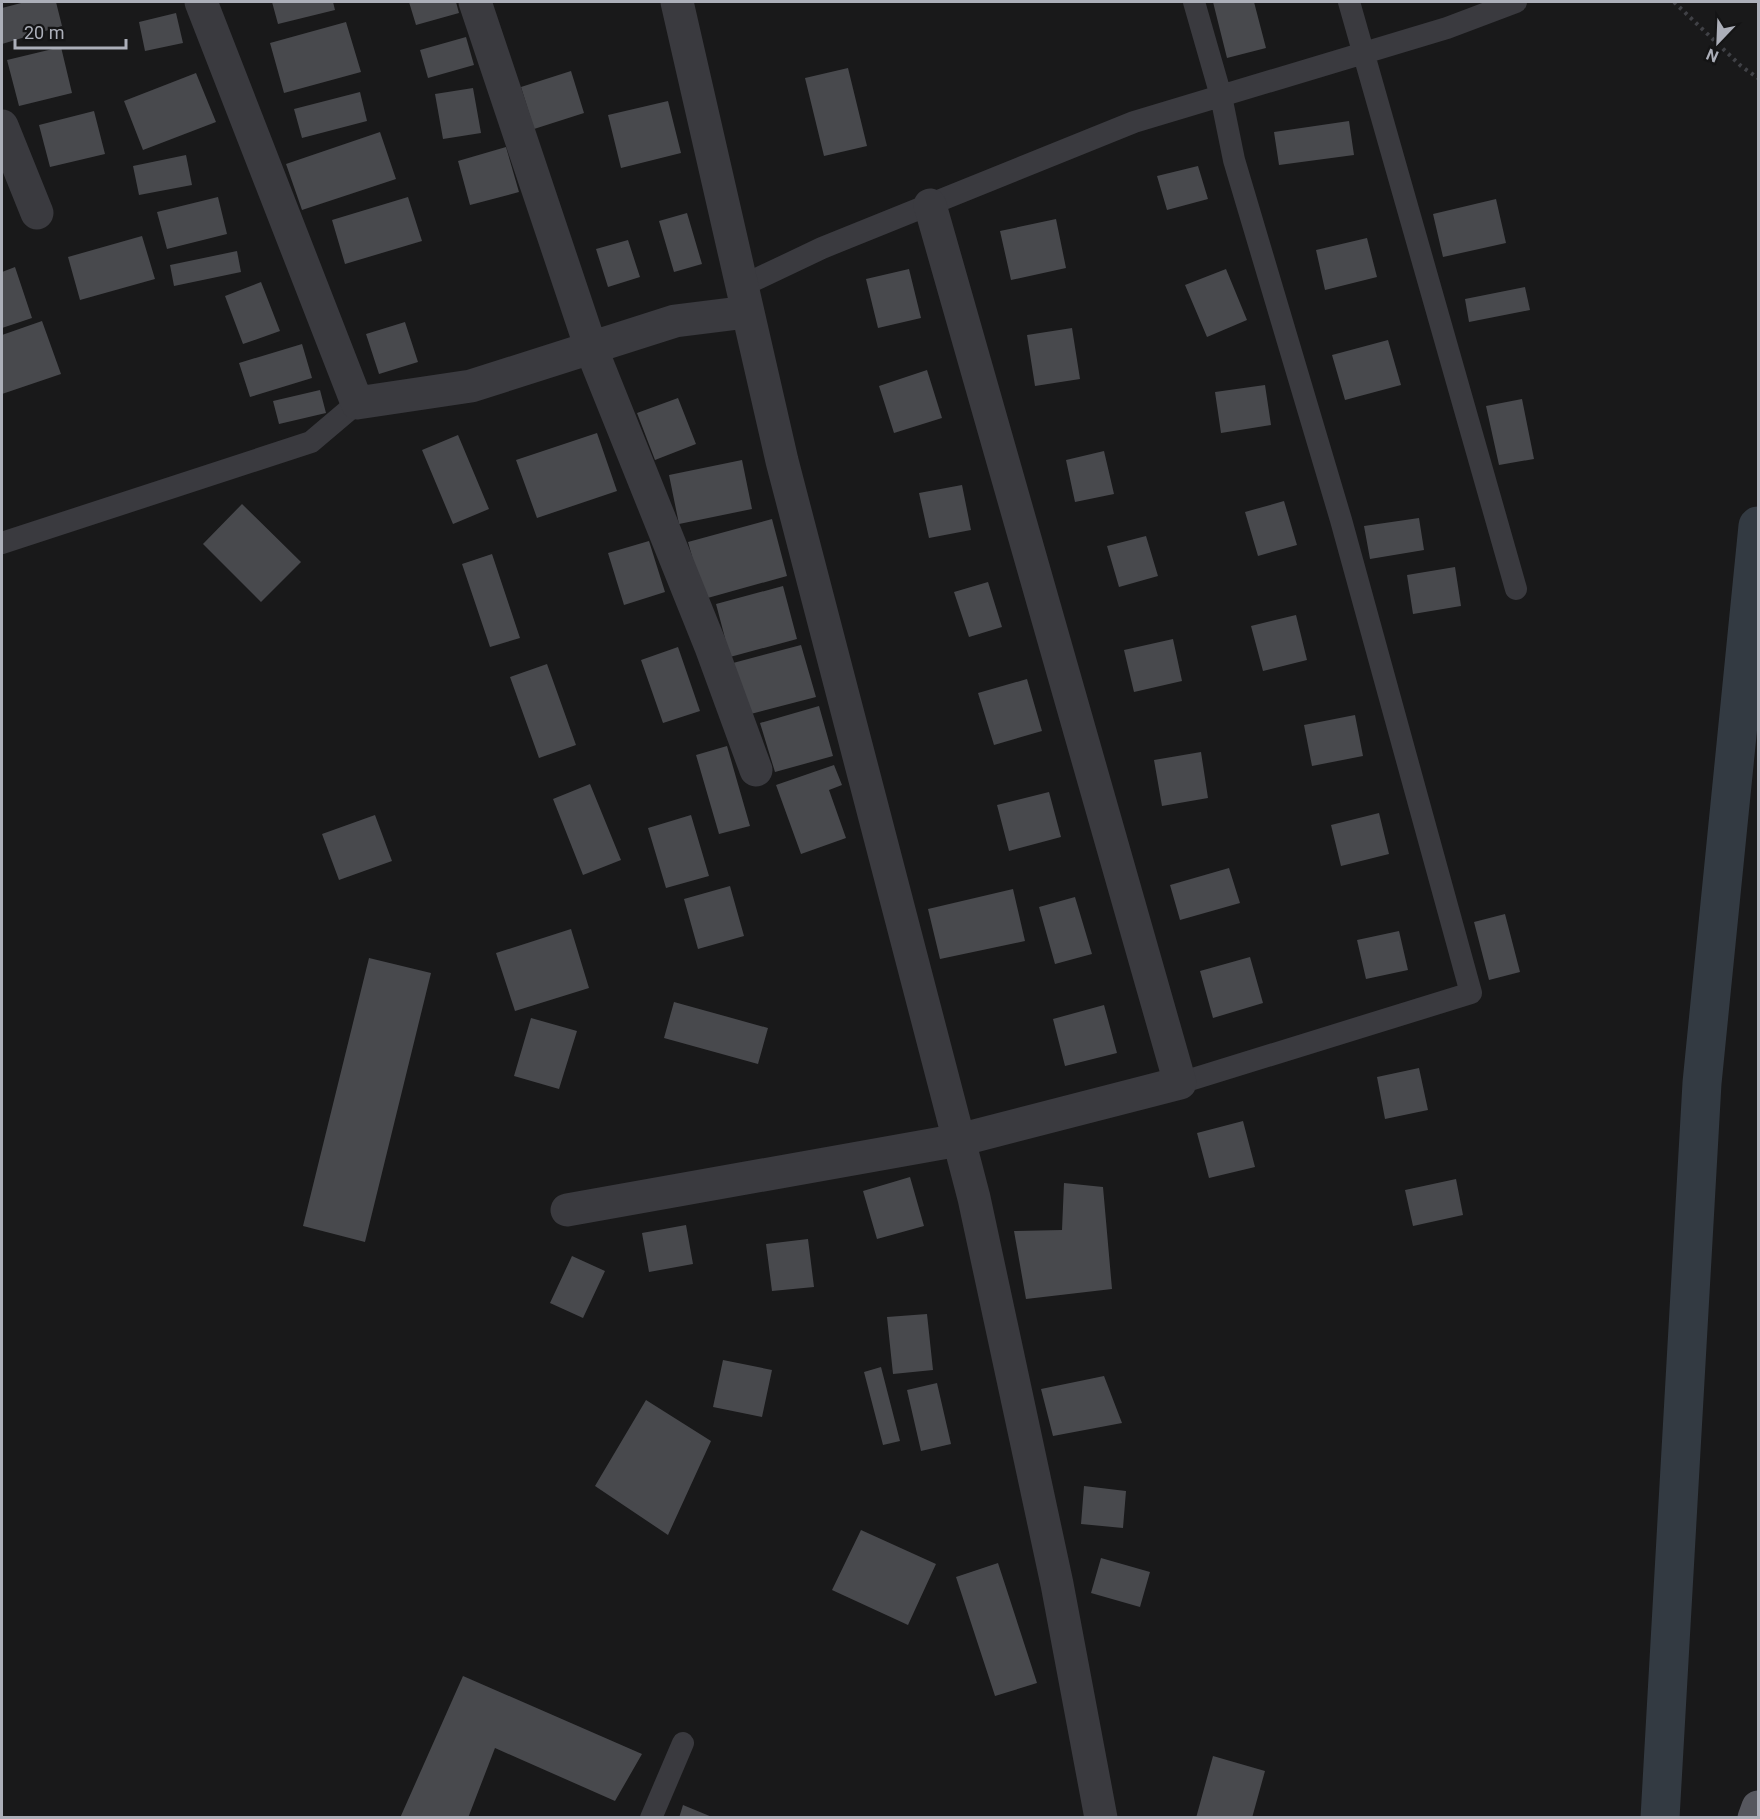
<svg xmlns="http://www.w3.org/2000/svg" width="1760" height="1819" viewBox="0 0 1760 1819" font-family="Roboto,sans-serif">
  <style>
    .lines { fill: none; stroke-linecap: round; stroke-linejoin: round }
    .canal { stroke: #333a42; stroke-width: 39 }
    .building { fill: #48494d }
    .path { stroke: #404146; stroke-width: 4; stroke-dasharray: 3 4.5; stroke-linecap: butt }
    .lane { stroke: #3a3a3f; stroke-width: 22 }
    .street { stroke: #3a3a3f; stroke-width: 33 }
    .primary { stroke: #56575e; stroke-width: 33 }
  </style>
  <rect width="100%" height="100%" fill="#19191a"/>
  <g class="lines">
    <!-- canal -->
    <path class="canal" d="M1660,1818L1702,1083L1758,526"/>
  </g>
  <!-- building -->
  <path class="building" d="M25,2H56L62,26L2,44V8Z
    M272,2H333L335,10L278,24Z
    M409,2H456L459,13L416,25Z
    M1213,2H1254L1266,48L1227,58Z
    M176,13L183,43L145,51L139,22Z
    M346,22L361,72L284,93L270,43Z
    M466,37L474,65L428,78L420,50Z
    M61,47L72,93L19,106L7,60Z
    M848,68L867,146L824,156L805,78Z
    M571,71L584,113L534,129L521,87Z
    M196,73L216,122L143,150L124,101Z
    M473,88L481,133L443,139L435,94Z
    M360,92L367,121L302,138L294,109Z
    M668,101L681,153L621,168L608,115Z
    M94,111L105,154L50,167L39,125Z
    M1349,121L1354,155L1279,165L1274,132Z
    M380,132L396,179L302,210L286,164Z
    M506,147L519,192L470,205L458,161Z
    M186,155L192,185L139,195L133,166Z
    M1198,166L1208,199L1167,210L1157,176Z
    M218,197L227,234L167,249L157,212Z
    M408,197L422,241L345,264L332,220Z
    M1496,199L1506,243L1443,257L1433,214Z
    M687,213L702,264L674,272L659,221Z
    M1056,219L1066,268L1011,280L1000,231Z
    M142,236L155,279L80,300L68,257Z
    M1367,238L1377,277L1325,290L1316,250Z
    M628,240L640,277L608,287L596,249Z
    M237,251L241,272L174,286L170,265Z
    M15,267L32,318L2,328V272Z
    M909,269L921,318L878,328L866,279Z
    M1226,269L1247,320L1207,337L1185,285Z
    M261,282L280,331L243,344L225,296Z
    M1525,287L1530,310L1469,322L1465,299Z
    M42,321L61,374L2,394V335Z
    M405,322L418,362L379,374L366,334Z
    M1072,328L1080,379L1035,386L1027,335Z
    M1388,340L1401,385L1345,400L1332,355Z
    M302,344L312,378L250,397L239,363Z
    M927,370L942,418L894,433L879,386Z
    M1265,385L1271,425L1221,433L1215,392Z
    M320,390L326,413L279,424L273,401Z
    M678,398L696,444L655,460L637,413Z
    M1522,399L1534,459L1499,465L1486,406Z
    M597,433L617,491L537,518L516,460Z
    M458,435L489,509L453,524L422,450Z
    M1104,451L1114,494L1075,502L1066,460Z
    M742,460L752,509L679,524L669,475Z
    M962,485L971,530L929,538L919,493Z
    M1284,501L1297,545L1258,556L1245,512Z
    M242,504L301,562L261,602L203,544Z
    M1419,518L1424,550L1370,559L1364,526Z
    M772,519L787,576L704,599L688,542Z
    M1146,536L1158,576L1119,587L1107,546Z
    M649,541L665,592L624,605L608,553Z
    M492,554L520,638L490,647L462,564Z
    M1455,567L1461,606L1413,614L1407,575Z
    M988,582L1002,627L969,637L954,592Z
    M783,586L797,639L730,657L716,604Z
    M1296,615L1307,660L1263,671L1251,626Z
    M1173,639L1182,681L1134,692L1124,650Z
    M801,645L816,697L747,715L733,663Z
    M678,647L700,711L663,723L641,660Z
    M547,664L576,745L539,758L510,677Z
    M1027,679L1042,731L994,745L978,693Z
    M819,706L833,756L775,772L760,723Z
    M1355,715L1363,756L1312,766L1304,725Z
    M727,746L750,826L719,834L696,755Z
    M1201,752L1208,798L1162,806L1154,760Z
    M834,765L842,785L829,790L846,838L801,854L776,785Z
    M590,784L621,860L583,875L553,799Z
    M1049,792L1061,837L1009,851L997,805Z
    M1379,813L1389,854L1341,866L1331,825Z
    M375,815L392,861L339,880L322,834Z
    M691,815L709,876L666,888L648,828Z
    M1229,868L1240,903L1180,920L1170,885Z
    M730,886L744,936L698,949L684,899Z
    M1013,889L1025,941L940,959L928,909Z
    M1075,897L1092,954L1055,964L1039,907Z
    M1505,914L1520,972L1489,980L1474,922Z
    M571,929L589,988L515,1011L496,953Z
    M1399,931L1408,970L1366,979L1357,940Z
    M1250,957L1263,1003L1213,1018L1200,971Z
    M369,958L431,973L365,1242L303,1226Z
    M674,1002L768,1028L758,1064L664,1038Z
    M1104,1005L1117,1053L1065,1066L1053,1019Z
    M531,1018L577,1031L559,1089L514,1076Z
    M1419,1068L1428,1110L1385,1119L1377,1077Z
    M1243,1121L1255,1167L1209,1178L1197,1133Z
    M910,1177L924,1226L877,1239L863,1191Z
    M1456,1179L1463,1215L1413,1226L1405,1190Z
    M1064,1183L1103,1187L1112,1289L1026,1299L1014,1231L1062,1230Z
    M686,1225L693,1264L649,1272L642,1233Z
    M808,1239L814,1287L772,1291L766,1244Z
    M572,1256L605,1271L583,1318L550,1303Z
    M927,1314L933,1370L893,1374L887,1317Z
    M723,1360L772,1370L762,1417L713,1407Z
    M881,1367L900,1441L883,1445L864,1372Z
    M1104,1376L1122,1423L1053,1436L1041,1389Z
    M937,1383L951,1444L921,1451L907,1390Z
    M646,1400L711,1441L668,1535L595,1486Z
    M1084,1486L1126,1491L1123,1528L1081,1524Z
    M861,1530L936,1564L908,1625L832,1590Z
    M1101,1558L1150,1572L1140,1607L1091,1593Z
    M998,1563L1037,1683L995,1696L956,1577Z
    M463,1676L642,1754L615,1801L495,1748L468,1818H400Z
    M1213,1756L1265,1771L1252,1818H1196Z
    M683,1805L712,1817V1818H679Z"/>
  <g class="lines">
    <!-- path -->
    <path class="path" d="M1674,2L1741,66L1758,78"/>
    <!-- lane -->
    <path class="lane" d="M1349,2L1516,589
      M742,286L822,248L1134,122L1447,28L1516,2
      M2,543L311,442L357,403
      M1180,1083L1471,993L1341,520L1234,160L1221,96L1194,2
      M651,1818L683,1743"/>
    <!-- street -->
    <path class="street" d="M201,2L357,403L471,386L675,321L747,312
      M475,2L591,348L711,647L756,770
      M677,2L782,461L974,1198L1057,1584L1101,1818
      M2,126L37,213
      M567,1210L959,1140L1180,1083L930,205"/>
    <!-- primary -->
    <path class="primary" d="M1754,1818L1758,1807"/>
  </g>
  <!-- border -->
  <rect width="1760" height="1819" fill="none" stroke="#acafb9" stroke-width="6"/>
  <!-- north arrow -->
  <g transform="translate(1718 42) rotate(203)" stroke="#141415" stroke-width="4.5" paint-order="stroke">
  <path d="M0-4.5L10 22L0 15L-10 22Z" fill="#acafb9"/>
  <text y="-9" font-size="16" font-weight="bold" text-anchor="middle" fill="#acafb9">N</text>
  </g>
  <!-- scale -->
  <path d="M15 39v9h111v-9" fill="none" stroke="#acafb9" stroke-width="3"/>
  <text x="24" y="39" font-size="18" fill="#acafb9" stroke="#141415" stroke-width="4.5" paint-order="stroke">20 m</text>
</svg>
